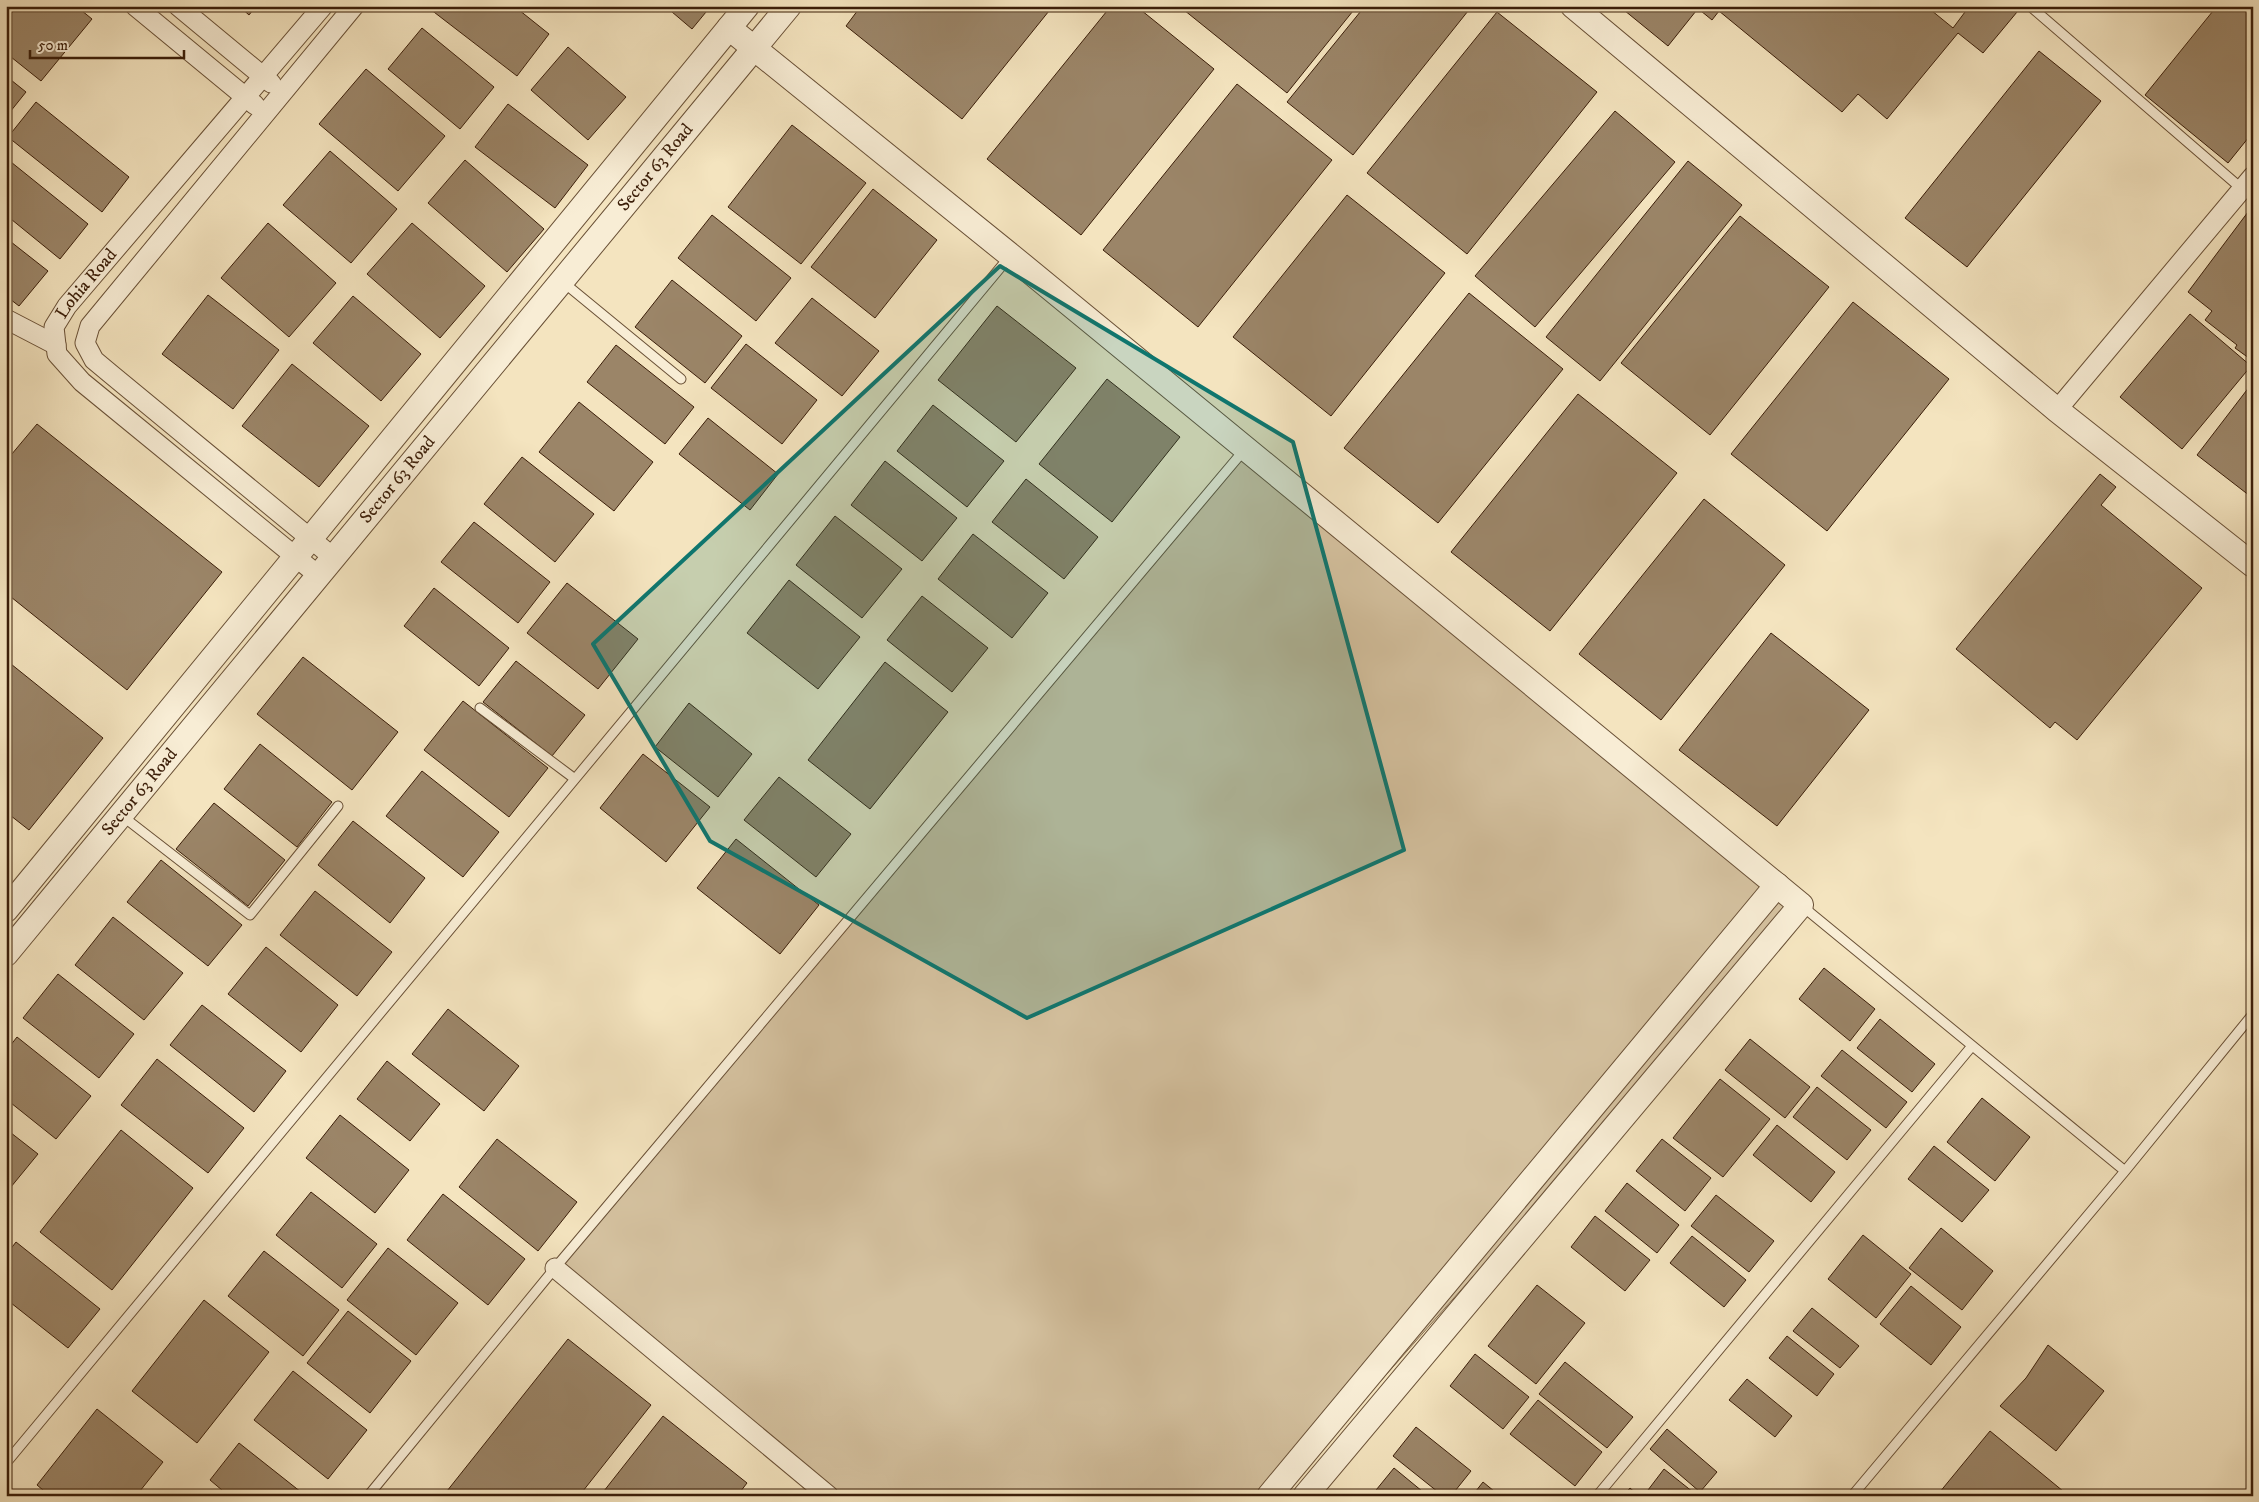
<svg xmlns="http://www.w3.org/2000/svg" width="2259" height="1502" viewBox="0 0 2259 1502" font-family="'IM FELL DW Pica',serif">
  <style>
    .green { fill: #d5c2a0; stroke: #887054 }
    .building { fill: #9b8568; stroke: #3b1e09 }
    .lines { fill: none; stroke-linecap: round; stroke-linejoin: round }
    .service-casing { stroke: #695036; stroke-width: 11 }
    .minor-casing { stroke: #695036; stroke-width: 21 }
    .tertiary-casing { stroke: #695036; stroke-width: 26 }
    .service { stroke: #f8edd5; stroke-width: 9 }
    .minor { stroke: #f8edd5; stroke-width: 19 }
    .tertiary { stroke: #f8edd5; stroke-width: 24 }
    .marked { fill: #0f766e; fill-opacity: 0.2; stroke: #0f766e; stroke-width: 4; stroke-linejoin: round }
    .labels { text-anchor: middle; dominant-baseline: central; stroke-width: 4; stroke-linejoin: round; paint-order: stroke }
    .street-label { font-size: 18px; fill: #3b1e09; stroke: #f8edd5 }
  </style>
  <rect width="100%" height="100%" fill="#f4e4bf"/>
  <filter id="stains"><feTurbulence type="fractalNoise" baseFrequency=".004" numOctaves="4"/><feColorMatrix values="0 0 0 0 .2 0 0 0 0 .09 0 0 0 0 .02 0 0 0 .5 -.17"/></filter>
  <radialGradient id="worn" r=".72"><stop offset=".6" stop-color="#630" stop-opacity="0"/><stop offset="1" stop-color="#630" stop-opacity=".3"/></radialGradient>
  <!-- green -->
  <path class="green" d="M1245,448L1801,905L1279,1496H829L555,1268Z"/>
  <!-- building -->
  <path class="building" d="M6,6H76L92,19L41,81L6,53Z
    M239,6H256L249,15Z
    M432,6H514L549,34L517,76L430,9Z
    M665,6H711L692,29Z
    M861,6H1053L962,119L846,26Z
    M1111,6H1136L1214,69L1081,235L987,159Z
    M1179,6H1357L1287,93Z
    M1365,6H1472L1353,155L1287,102Z
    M1619,6H1700L1668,46Z
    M1704,6H1926L1953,28L1965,12L1958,6H2022L1983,53L1958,33L1887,119L1858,94L1842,112L1719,11L1712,20L1701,11Z
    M2217,6H2253V132L2228,163L2145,95Z
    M1497,12L1597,92L1467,254L1367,173Z
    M422,28L494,87L460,129L388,69Z
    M568,47L626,97L588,140L531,90Z
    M2039,51L2101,101L1967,267L1905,218Z
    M366,69L445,136L398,191L319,124Z
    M6,76L26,92L6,117Z
    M1237,84L1332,160L1198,327L1103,250Z
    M36,102L129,177L102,212L8,137Z
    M508,104L588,165L555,208L475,147Z
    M1615,111L1675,162L1535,327L1475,276Z
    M792,125L866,183L801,264L728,207Z
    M330,151L397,209L351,263L283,205Z
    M6,158L88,224L60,259L6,215Z
    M465,160L544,229L507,272L428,203Z
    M1688,161L1742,205L1600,381L1546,337Z
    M873,189L937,240L875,318L811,267Z
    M1347,195L1445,273L1331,416L1233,337Z
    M2248,212L2253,215V361L2235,348L2237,345L2205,320L2212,311L2188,292Z
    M712,215L791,278L756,321L678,258Z
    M1740,216L1829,287L1710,435L1621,363Z
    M268,223L336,283L289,337L221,278Z
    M412,223L485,286L440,338L367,274Z
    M6,238L48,271L19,306L6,296Z
    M672,280L742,336L705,383L635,327Z
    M1469,293L1563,369L1438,523L1344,448Z
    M208,295L279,350L233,409L162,354Z
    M353,296L421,354L381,401L313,343Z
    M812,298L879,351L842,396L775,343Z
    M1853,302L1949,379L1827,531L1731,454Z
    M997,306L1076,368L1016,442L938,380Z
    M2190,314L2251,366L2182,449L2120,397Z
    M746,344L817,400L782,444L711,388Z
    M616,345L694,407L665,444L587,382Z
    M292,364L369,426L319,487L242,426Z
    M1107,379L1180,437L1112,522L1039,464Z
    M2253,382V493L2250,496L2197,455Z
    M1578,394L1677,473L1550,631L1451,552Z
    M579,402L653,462L614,511L539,452Z
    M933,405L1004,461L967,507L897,451Z
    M708,418L778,474L750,510L679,454Z
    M37,424L222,572L127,690L6,593V461Z
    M522,457L594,514L555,562L484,504Z
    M885,461L957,518L922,561L851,505Z
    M2100,474L2116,487L2101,505L2202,588L2077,740L2055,722L2050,728L1956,649Z
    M1026,479L1098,537L1064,579L992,522Z
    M1704,499L1785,565L1661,720L1579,654Z
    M835,516L902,569L862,618L796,565Z
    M474,522L550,582L518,623L441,562Z
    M973,534L1048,593L1012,638L938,579Z
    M789,580L860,637L818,689L747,633Z
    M567,583L638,639L598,689L527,633Z
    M434,588L509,648L479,686L404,626Z
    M922,596L988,648L952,692L887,640Z
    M1771,633L1869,710L1777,826L1679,750Z
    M303,657L398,732L352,790L257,714Z
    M6,660L103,738L29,830L6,812Z
    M516,661L585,715L552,756L483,702Z
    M885,662L948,712L870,809L808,760Z
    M463,701L548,768L509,817L424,750Z
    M689,703L752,754L718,797L655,747Z
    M260,744L332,802L297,847L224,789Z
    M643,754L710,807L666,862L600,808Z
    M422,771L499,832L463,877L386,816Z
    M779,777L851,834L816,877L744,820Z
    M214,803L285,860L248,906L176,849Z
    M353,821L425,878L390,923L318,865Z
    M736,839L819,905L780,954L697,888Z
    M161,860L242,925L208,966L127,902Z
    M315,891L392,952L357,996L280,935Z
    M113,917L183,973L144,1020L75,965Z
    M266,947L338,1005L301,1052L228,994Z
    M1824,968L1875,1009L1850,1041L1799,999Z
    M58,974L134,1034L99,1078L23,1018Z
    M202,1005L286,1071L254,1112L170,1045Z
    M448,1009L519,1066L484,1111L412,1054Z
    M1880,1019L1935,1064L1912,1092L1857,1048Z
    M17,1037L91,1096L56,1139L6,1099V1051Z
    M1750,1039L1810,1087L1785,1118L1725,1070Z
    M1842,1050L1907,1102L1886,1128L1821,1076Z
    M157,1059L244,1128L208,1173L121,1105Z
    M387,1061L440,1104L410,1141L357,1099Z
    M1720,1079L1770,1119L1723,1177L1673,1138Z
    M1817,1087L1871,1130L1847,1160L1793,1117Z
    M1982,1098L2030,1137L1995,1181L1947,1142Z
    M340,1115L409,1170L375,1213L306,1158Z
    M1777,1125L1835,1172L1811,1202L1753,1155Z
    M6,1129L38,1154L6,1193Z
    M121,1130L193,1188L112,1290L40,1232Z
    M497,1139L577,1202L538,1251L459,1187Z
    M1662,1139L1711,1178L1685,1211L1636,1171Z
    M1934,1146L1989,1190L1962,1222L1908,1179Z
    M1627,1183L1679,1225L1657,1253L1605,1211Z
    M311,1192L377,1244L342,1288L276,1235Z
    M443,1194L525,1259L488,1305L407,1240Z
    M1716,1195L1774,1241L1749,1272L1691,1226Z
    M1595,1216L1650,1260L1625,1291L1571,1247Z
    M1941,1228L1993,1271L1962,1310L1909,1268Z
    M1863,1235L1911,1274L1876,1318L1828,1279Z
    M1692,1236L1746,1280L1724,1307L1670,1263Z
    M16,1242L100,1309L68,1348L6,1299V1255Z
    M388,1248L458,1303L416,1355L347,1300Z
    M264,1251L339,1310L303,1356L228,1296Z
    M1537,1285L1585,1323L1536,1384L1488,1346Z
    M1911,1286L1961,1327L1931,1365L1880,1324Z
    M204,1300L269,1352L197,1443L132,1391Z
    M1812,1308L1859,1346L1840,1368L1793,1331Z
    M348,1311L411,1361L370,1413L307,1363Z
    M1787,1336L1834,1374L1817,1396L1769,1358Z
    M568,1339L651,1405L579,1496H443Z
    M2048,1345L2104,1391L2056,1451L2000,1406L2026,1378Z
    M1475,1354L1529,1397L1503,1429L1450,1386Z
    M1565,1362L1633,1417L1607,1448L1539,1394Z
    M293,1371L367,1430L328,1479L254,1420Z
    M1747,1379L1792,1416L1775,1437L1729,1400Z
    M1538,1400L1602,1452L1575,1486L1510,1434Z
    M97,1409L163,1462L136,1496H50L37,1485Z
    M663,1416L747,1483L737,1496H600Z
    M1416,1427L1471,1471L1451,1496H1443L1393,1456Z
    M1667,1429L1717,1472L1700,1492L1650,1449Z
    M1990,1431L2069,1496H1942L1939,1493Z
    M239,1443L306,1496H229L210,1480Z
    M1394,1468L1428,1496L1372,1495Z
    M1664,1469L1698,1496H1655L1648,1490Z
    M1483,1482L1500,1496H1472Z
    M1630,1488L1639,1496H1623Z"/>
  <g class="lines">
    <!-- service casing -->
    <g class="service-casing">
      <path id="service" d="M2030,6L2242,189
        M563,282L681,379
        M480,708L575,779
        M121,815L250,915L338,806
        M1802,906L2125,1171
        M6,1463L1010,256
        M368,1496L555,1268L1245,449
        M1597,1496L1972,1046
        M1852,1496L2125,1171L2253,1014"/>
    </g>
    <!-- minor casing -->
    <g class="minor-casing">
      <g id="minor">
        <path d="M135,6L255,105"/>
        <path d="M178,6L271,83"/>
        <path d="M6,319L56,345"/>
        <path d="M2057,410L2253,176"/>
        <path d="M334,558L112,375L94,360L85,343L90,326L354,6"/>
        <path id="s1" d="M319,576L82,382L57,354L54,327L67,306L323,6"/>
        <path d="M555,1268L829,1496"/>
      </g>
    </g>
    <!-- tertiary casing -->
    <g class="tertiary-casing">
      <g id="tertiary">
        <path d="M1573,6L2057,410L2253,565"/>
        <path d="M729,28L1010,255L1801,905L1305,1496"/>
        <path d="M6,910L747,6"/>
        <path id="s2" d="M6,954L789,6"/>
        <path d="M1269,1496L1777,885"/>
      </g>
    </g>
    <!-- service -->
    <use href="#service" class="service"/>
    <!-- minor -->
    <use href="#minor" class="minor"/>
    <!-- tertiary -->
    <use href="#tertiary" class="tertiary"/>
  </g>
  <!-- marked area -->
  <path class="marked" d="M1000,266L1293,442L1404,850L1027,1018L710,841L593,644Z"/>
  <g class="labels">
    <!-- street labels -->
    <g class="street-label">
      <text stroke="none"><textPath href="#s2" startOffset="1020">Sector 63 Road</textPath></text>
      <text stroke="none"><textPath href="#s1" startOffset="425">Lohia Road</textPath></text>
      <text stroke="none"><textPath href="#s2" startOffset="615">Sector 63 Road</textPath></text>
      <text stroke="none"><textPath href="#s2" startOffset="210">Sector 63 Road</textPath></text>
    </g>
  </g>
  <!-- margin -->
  <rect width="2259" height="1502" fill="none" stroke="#f4e4bf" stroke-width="25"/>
  <rect x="8" y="8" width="2244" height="1487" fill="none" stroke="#3b1e09" stroke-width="2.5"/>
  <rect x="12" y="12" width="2234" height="1477" fill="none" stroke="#3b1e09"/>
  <!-- scale -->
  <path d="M30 50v8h154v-8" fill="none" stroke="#3b1e09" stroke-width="2.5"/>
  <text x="38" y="50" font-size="15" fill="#3b1e09" stroke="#f8edd5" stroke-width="4" paint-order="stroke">50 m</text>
  <rect width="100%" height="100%" filter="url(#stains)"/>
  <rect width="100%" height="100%" fill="url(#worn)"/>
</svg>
